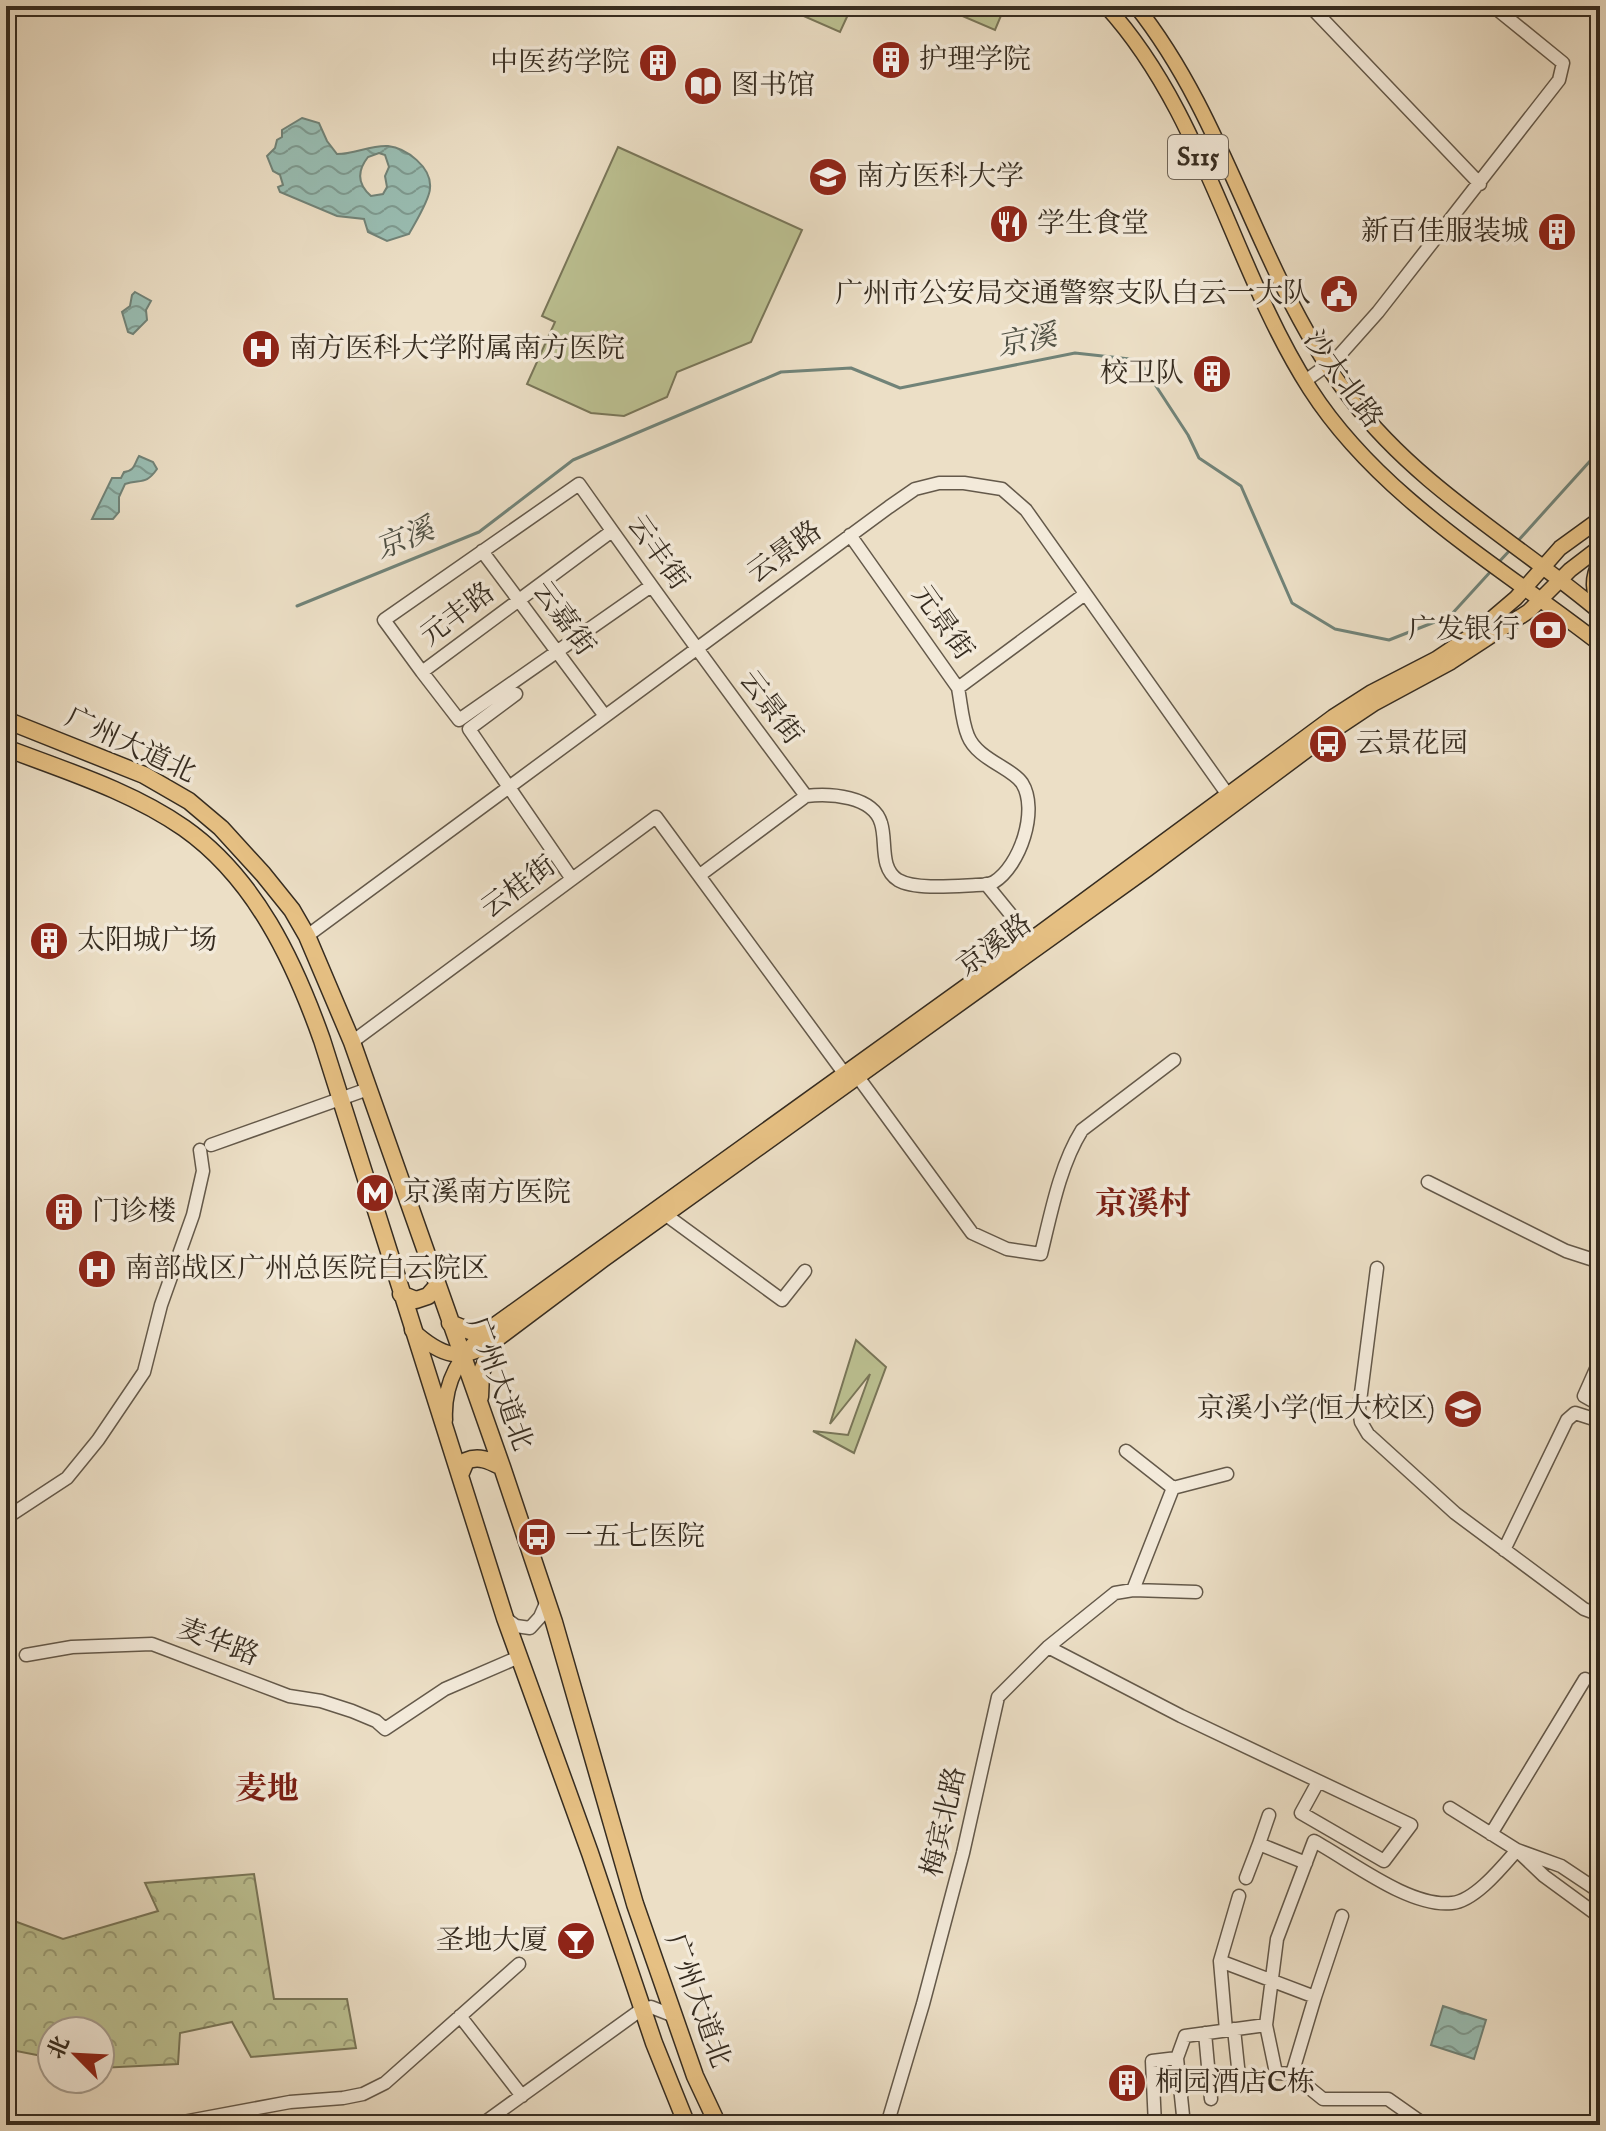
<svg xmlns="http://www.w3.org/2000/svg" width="1606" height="2131" viewBox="0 0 1606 2131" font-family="'IM FELL English','Noto Serif SC',serif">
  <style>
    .forest { fill: url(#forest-crowns); stroke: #797659; stroke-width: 2 }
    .park { fill: #bcc192; stroke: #797659; stroke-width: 2 }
    .water { fill: url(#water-waves); stroke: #718378; stroke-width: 2; fill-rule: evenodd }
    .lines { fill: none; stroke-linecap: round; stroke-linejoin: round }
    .stream { stroke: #718378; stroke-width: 3 }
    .minor-casing { stroke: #64594a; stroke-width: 15 }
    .major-casing { stroke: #362c20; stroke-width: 17 }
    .highway-casing { stroke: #362c20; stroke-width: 19 }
    .minor { stroke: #f3eada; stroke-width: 12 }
    .major { stroke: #e6c083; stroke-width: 14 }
    .highway { stroke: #e6c083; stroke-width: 16 }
    .labels { text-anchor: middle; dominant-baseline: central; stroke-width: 7; stroke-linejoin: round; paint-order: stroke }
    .shield { fill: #f3eada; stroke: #6f6558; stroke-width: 2 }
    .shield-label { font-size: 26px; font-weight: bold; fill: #362c20 }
    .poi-label { font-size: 28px; fill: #362c20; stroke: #f3eada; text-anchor: start }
    .street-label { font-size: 28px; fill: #362c20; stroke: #f3eada }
    .water-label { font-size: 30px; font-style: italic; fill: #4f5044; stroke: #f3eada }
    .quarter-label { font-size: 32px; font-weight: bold; fill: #7a1f14; stroke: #f3eada }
  </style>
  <defs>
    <pattern id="forest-crowns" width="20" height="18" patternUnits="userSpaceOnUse" patternTransform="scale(2)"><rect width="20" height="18" fill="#bcc192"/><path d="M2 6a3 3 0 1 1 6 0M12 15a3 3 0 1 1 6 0" fill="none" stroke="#9a9d77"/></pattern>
    <pattern id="water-waves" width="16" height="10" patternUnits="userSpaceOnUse" patternTransform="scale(2)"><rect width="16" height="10" fill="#99bdb2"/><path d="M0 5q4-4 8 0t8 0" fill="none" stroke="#7e9a90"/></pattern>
  </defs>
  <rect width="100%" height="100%" fill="#ecdfc6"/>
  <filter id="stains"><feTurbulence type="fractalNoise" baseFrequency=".0025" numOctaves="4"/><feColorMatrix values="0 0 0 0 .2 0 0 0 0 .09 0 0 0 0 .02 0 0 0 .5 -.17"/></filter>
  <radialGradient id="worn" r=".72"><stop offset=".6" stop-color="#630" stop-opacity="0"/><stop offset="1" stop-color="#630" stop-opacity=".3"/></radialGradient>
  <!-- forest -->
  <path class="forest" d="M254,1874L274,1999H347L356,2048L251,2057L232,2022L180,2033L178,2064L100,2068V2031H52V2058L6,2049V1918L63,1939L158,1911L145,1883Z"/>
  <!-- park -->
  <path class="park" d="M803,6H852L840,32L799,14Z
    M956,6H1005L995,30L953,12Z
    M618,147L802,230L751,342L677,372L667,397L624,416L591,413L527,384L555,322L542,316Z
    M856,1340L886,1367L854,1453L813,1431L848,1435L870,1374L830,1424Z"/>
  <!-- water -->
  <path class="water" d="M302,118L319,123L327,141L337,154C355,154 370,145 388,146C406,148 432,167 430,188C430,199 415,223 409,234L387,241L368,232L364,219L337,216L280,192L278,187L283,185L280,175L273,171L267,156L275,148L277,140L282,137V130ZM379,153L385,155L389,167L385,176L387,187L383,194L371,196C357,184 357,171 368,157Z
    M135,292L151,301L146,310L147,320L133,334L128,332L122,312L130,306L132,295Z
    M139,456L153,462L157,469C146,485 141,479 125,484L119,497V512L113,519H92L112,478H121L124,472C135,471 134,464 139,456Z
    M1443,2006L1486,2020L1474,2059L1431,2045Z"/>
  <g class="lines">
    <!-- stream -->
    <path class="stream" d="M1516,543L1600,450
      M1497,564L1511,549
      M297,606L479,532L573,460L781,372L851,368L900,388L1075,353L1139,360L1188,435L1199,458L1241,486L1292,603L1335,629L1389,640L1450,616L1492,570"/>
    <!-- minor casing -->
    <g class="minor-casing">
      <path id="minor" d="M1310,6L1480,184
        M1305,381L1337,358L1378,312L1559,80L1563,63L1493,6
        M612,531L422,672L384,620L579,484C653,589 729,693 806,796
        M850,535L958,688L1085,594
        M482,551L605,716
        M422,672L459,720L651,586
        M516,694L469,729L572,879
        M806,796C830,793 873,796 881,823C887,841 879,868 898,880C915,890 956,886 976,885C981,885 990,884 994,882C1020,866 1039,810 1022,783C1012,768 977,759 968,736C962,722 961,703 958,688
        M700,875L806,796
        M986,884L1012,916L1005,937L1011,953
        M307,936L889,507L915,489L939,483H964L1002,489L1026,510L1228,795
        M352,1042L656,817L844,1073
        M858,1077L972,1233L1007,1249L1041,1254C1051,1213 1060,1165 1082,1130L1174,1060
        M211,1145L368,1089
        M1428,1182L1566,1251L1600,1262
        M666,1215L782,1300L805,1271
        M1377,1268L1359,1409L1361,1422L1368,1434L1455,1513L1584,1609L1600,1615
        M1600,1360L1584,1396L1600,1405
        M1126,1451L1173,1488
        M1173,1488L1227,1474
        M6,1518L67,1478L98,1440L144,1372L161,1305L193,1215L203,1171L200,1150
        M1504,1550L1567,1420L1575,1413L1600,1421
        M1133,1590L1173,1488
        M505,1618L516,1626L530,1628L540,1617L547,1601
        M1048,1647L1181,1716L1411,1825L1384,1861L1301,1813L1318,1782
        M26,1655L72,1647L152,1644L289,1696L321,1701L352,1711L376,1721L385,1729L445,1689L519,1657
        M1450,1808L1517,1850L1561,1866L1600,1892
        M1491,1834L1585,1679
        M1259,1844L1269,1815
        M1522,1855L1544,1876L1600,1917
        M1246,1878L1259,1844L1306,1863
        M1220,1961L1239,1896
        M1315,1997L1342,1916
        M460,2016L522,2096
        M1234,2029L1240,2086
        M1226,2030L1220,1961L1315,1997L1292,2074
        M1205,2033L1211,2099
        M1177,2058L1184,2125
        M167,2125L290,2102L343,2098L363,2094L385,2083L519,1964
        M481,2125L642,2009L651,2007L674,2016
        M887,2125L923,2004L963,1853L998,1697L1048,1647L1115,1593L1133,1590L1196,1592
        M1155,2125L1152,2061L1177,2058L1185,2036L1266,2025
        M1425,2125L1388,2099H1323L1292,2074L1276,2073L1266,2025L1277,1939L1314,1841C1351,1861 1410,1908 1452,1903C1475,1901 1503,1866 1517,1850"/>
    </g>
    <!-- major casing -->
    <g class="major-casing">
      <path id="major" d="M1106,6C1204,113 1233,269 1310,389C1380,498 1500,566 1600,644
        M1136,6C1230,124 1259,280 1351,399C1418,487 1517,542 1600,612
        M1600,609C1593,591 1591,579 1600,562
        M412,1330C442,1357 461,1363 495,1341L603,1260L1146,870L1330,733L1375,703L1451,662L1529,611L1570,570L1600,547
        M445,1420C443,1383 461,1352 489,1329L1040,933L1333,717L1372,692L1436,659L1475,633L1516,598L1560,548L1600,519"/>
    </g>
    <!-- highway casing -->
    <g class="highway-casing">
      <path id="highway" d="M6,720L144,775L189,801L221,828L263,874L292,910L307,936L352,1042L502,1467L554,1622L635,1904L695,2076L718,2125
        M6,748C66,771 131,791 184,828C255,878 294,961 322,1040L505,1618L590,1853L654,2043L687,2125
        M401,1294L416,1300L428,1296L436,1287
        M450,1323L470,1331L489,1329
        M480,1397L481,1373L495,1341
        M460,1475L466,1461C479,1455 490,1461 502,1467"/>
    </g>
    <!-- minor -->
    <use href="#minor" class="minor"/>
    <!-- major -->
    <use href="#major" class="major"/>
    <!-- highway -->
    <use href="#highway" class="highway"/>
  </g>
  <!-- icons -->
  <defs>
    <g id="building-disc" transform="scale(2)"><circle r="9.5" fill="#8f2418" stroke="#f3eada"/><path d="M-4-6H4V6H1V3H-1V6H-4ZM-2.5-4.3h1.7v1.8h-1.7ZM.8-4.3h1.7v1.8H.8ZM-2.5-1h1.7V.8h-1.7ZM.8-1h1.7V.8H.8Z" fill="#fff"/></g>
    <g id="library-disc" transform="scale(2)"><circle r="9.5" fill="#8f2418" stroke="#f3eada"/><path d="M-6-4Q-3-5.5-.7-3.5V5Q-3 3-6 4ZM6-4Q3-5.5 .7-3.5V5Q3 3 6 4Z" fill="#fff"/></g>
    <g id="university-disc" transform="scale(2)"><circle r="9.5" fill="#8f2418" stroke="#f3eada"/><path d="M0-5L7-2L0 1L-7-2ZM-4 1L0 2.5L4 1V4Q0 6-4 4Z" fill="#fff"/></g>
    <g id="restaurant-disc" transform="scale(2)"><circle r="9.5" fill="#8f2418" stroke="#f3eada"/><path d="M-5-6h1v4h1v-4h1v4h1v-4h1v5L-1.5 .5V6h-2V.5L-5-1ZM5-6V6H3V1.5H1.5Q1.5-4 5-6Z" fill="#fff"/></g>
    <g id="civic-disc" transform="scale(2)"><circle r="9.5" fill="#8f2418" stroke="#f3eada"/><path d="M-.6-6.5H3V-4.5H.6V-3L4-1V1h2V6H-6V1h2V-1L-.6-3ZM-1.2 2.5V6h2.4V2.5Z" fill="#fff"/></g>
    <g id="hospital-disc" transform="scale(2)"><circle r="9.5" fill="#8f2418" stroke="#f3eada"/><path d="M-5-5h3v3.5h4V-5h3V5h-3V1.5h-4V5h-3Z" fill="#fff"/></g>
    <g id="bank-disc" transform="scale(2)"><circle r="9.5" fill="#8f2418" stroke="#f3eada"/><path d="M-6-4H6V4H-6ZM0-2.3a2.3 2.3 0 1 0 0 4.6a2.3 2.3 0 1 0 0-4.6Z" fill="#fff"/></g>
    <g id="bus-disc" transform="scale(2)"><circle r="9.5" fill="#8f2418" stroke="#f3eada"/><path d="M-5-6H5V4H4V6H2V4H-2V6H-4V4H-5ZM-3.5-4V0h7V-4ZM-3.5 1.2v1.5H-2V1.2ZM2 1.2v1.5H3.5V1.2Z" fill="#fff"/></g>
    <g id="metro-disc" transform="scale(2)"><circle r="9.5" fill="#8f2418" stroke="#f3eada"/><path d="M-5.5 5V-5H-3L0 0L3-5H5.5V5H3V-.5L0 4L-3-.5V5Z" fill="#fff"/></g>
    <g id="school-disc" transform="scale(2)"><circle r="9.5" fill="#8f2418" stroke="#f3eada"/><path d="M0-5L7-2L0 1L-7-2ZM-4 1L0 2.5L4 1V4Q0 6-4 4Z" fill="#fff"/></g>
    <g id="bar-disc" transform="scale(2)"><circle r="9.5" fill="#8f2418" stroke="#f3eada"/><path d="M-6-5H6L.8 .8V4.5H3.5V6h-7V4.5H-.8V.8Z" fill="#fff"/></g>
  </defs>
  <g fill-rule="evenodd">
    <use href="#building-disc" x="891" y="60"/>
    <use href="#building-disc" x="658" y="63"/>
    <use href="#library-disc" x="703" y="86"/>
    <use href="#university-disc" x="828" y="177"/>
    <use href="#restaurant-disc" x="1009" y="224"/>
    <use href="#building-disc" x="1557" y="232"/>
    <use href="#civic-disc" x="1339" y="294"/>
    <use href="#hospital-disc" x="261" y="349"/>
    <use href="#building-disc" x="1212" y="374"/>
    <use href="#bank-disc" x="1548" y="630"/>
    <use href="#bus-disc" x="1328" y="744"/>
    <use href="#building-disc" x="49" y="941"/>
    <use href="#metro-disc" x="375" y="1193"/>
    <use href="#building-disc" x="64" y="1212"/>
    <use href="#hospital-disc" x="97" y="1269"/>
    <use href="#school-disc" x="1463" y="1409"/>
    <use href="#bus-disc" x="537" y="1537"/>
    <use href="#bar-disc" x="576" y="1941"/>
    <use href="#building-disc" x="1127" y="2083"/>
  </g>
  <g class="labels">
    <!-- shield labels -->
    <rect class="shield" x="1168" y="135" width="60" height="44" rx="6"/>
    <g class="shield-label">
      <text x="1198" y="157">S115</text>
    </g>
    <!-- poi labels -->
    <g class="poi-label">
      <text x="919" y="60">护理学院</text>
      <text x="630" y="63" text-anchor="end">中医药学院</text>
      <text x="731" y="86">图书馆</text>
      <text x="856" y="177">南方医科大学</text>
      <text x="1037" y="224">学生食堂</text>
      <text x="1529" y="232" text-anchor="end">新百佳服装城</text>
      <text x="1311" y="294" text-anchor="end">广州市公安局交通警察支队白云一大队</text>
      <text x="289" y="349">南方医科大学附属南方医院</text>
      <text x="1184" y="374" text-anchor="end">校卫队</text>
      <text x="1520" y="630" text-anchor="end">广发银行</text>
      <text x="1356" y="744">云景花园</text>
      <text x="77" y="941">太阳城广场</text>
      <text x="403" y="1193">京溪南方医院</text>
      <text x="92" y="1212">门诊楼</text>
      <text x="125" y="1269">南部战区广州总医院白云院区</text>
      <text x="1435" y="1409" text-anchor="end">京溪小学(恒大校区)</text>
      <text x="565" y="1537">一五七医院</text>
      <text x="548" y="1941" text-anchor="end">圣地大厦</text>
      <text x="1155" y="2083">桐园酒店C栋</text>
    </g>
    <!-- street labels -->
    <g class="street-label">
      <text transform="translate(1342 380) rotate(54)">沙太北路</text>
      <text transform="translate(657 553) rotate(55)">云丰街</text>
      <text transform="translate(785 553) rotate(-36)">云景路</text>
      <text transform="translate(458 615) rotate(-37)">元丰路</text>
      <text transform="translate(563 619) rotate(54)">云嘉街</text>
      <text transform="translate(942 623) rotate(55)">元景街</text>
      <text transform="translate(770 708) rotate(53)">云景街</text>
      <text transform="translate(130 746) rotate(25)">广州大道北</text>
      <text transform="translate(519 888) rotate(-36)">云桂街</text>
      <text transform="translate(995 946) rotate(-36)">京溪路</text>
      <text transform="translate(499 1384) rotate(70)">广州大道北</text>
      <text transform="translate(218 1643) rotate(21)">麦华路</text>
      <text transform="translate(945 1822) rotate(-77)">梅宾北路</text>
      <text transform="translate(697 2001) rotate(70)">广州大道北</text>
    </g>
    <!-- water labels -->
    <g class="water-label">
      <text transform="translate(1027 342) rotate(-11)">京溪</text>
      <text transform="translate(405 540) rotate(-22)">京溪</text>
    </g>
    <!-- quarter labels -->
    <g class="quarter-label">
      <text x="1143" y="1205">京溪村</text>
      <text x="267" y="1790">麦地</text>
    </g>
  </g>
  <!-- margin -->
  <rect width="1606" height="2131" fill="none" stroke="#ecdfc6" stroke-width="32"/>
  <rect x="8" y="8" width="1590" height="2115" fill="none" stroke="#362c20" stroke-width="4"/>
  <rect x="16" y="16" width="1574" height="2099" fill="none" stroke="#362c20" stroke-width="2"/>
  <!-- north arrow -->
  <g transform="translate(76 2055) rotate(294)"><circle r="38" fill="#f3eada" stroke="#a79e90" stroke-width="2"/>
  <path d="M0-6L14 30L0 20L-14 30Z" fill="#8f2418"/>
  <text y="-12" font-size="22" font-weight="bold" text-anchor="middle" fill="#362c20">北</text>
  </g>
  <rect width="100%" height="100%" filter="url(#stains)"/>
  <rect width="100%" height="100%" fill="url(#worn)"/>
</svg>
